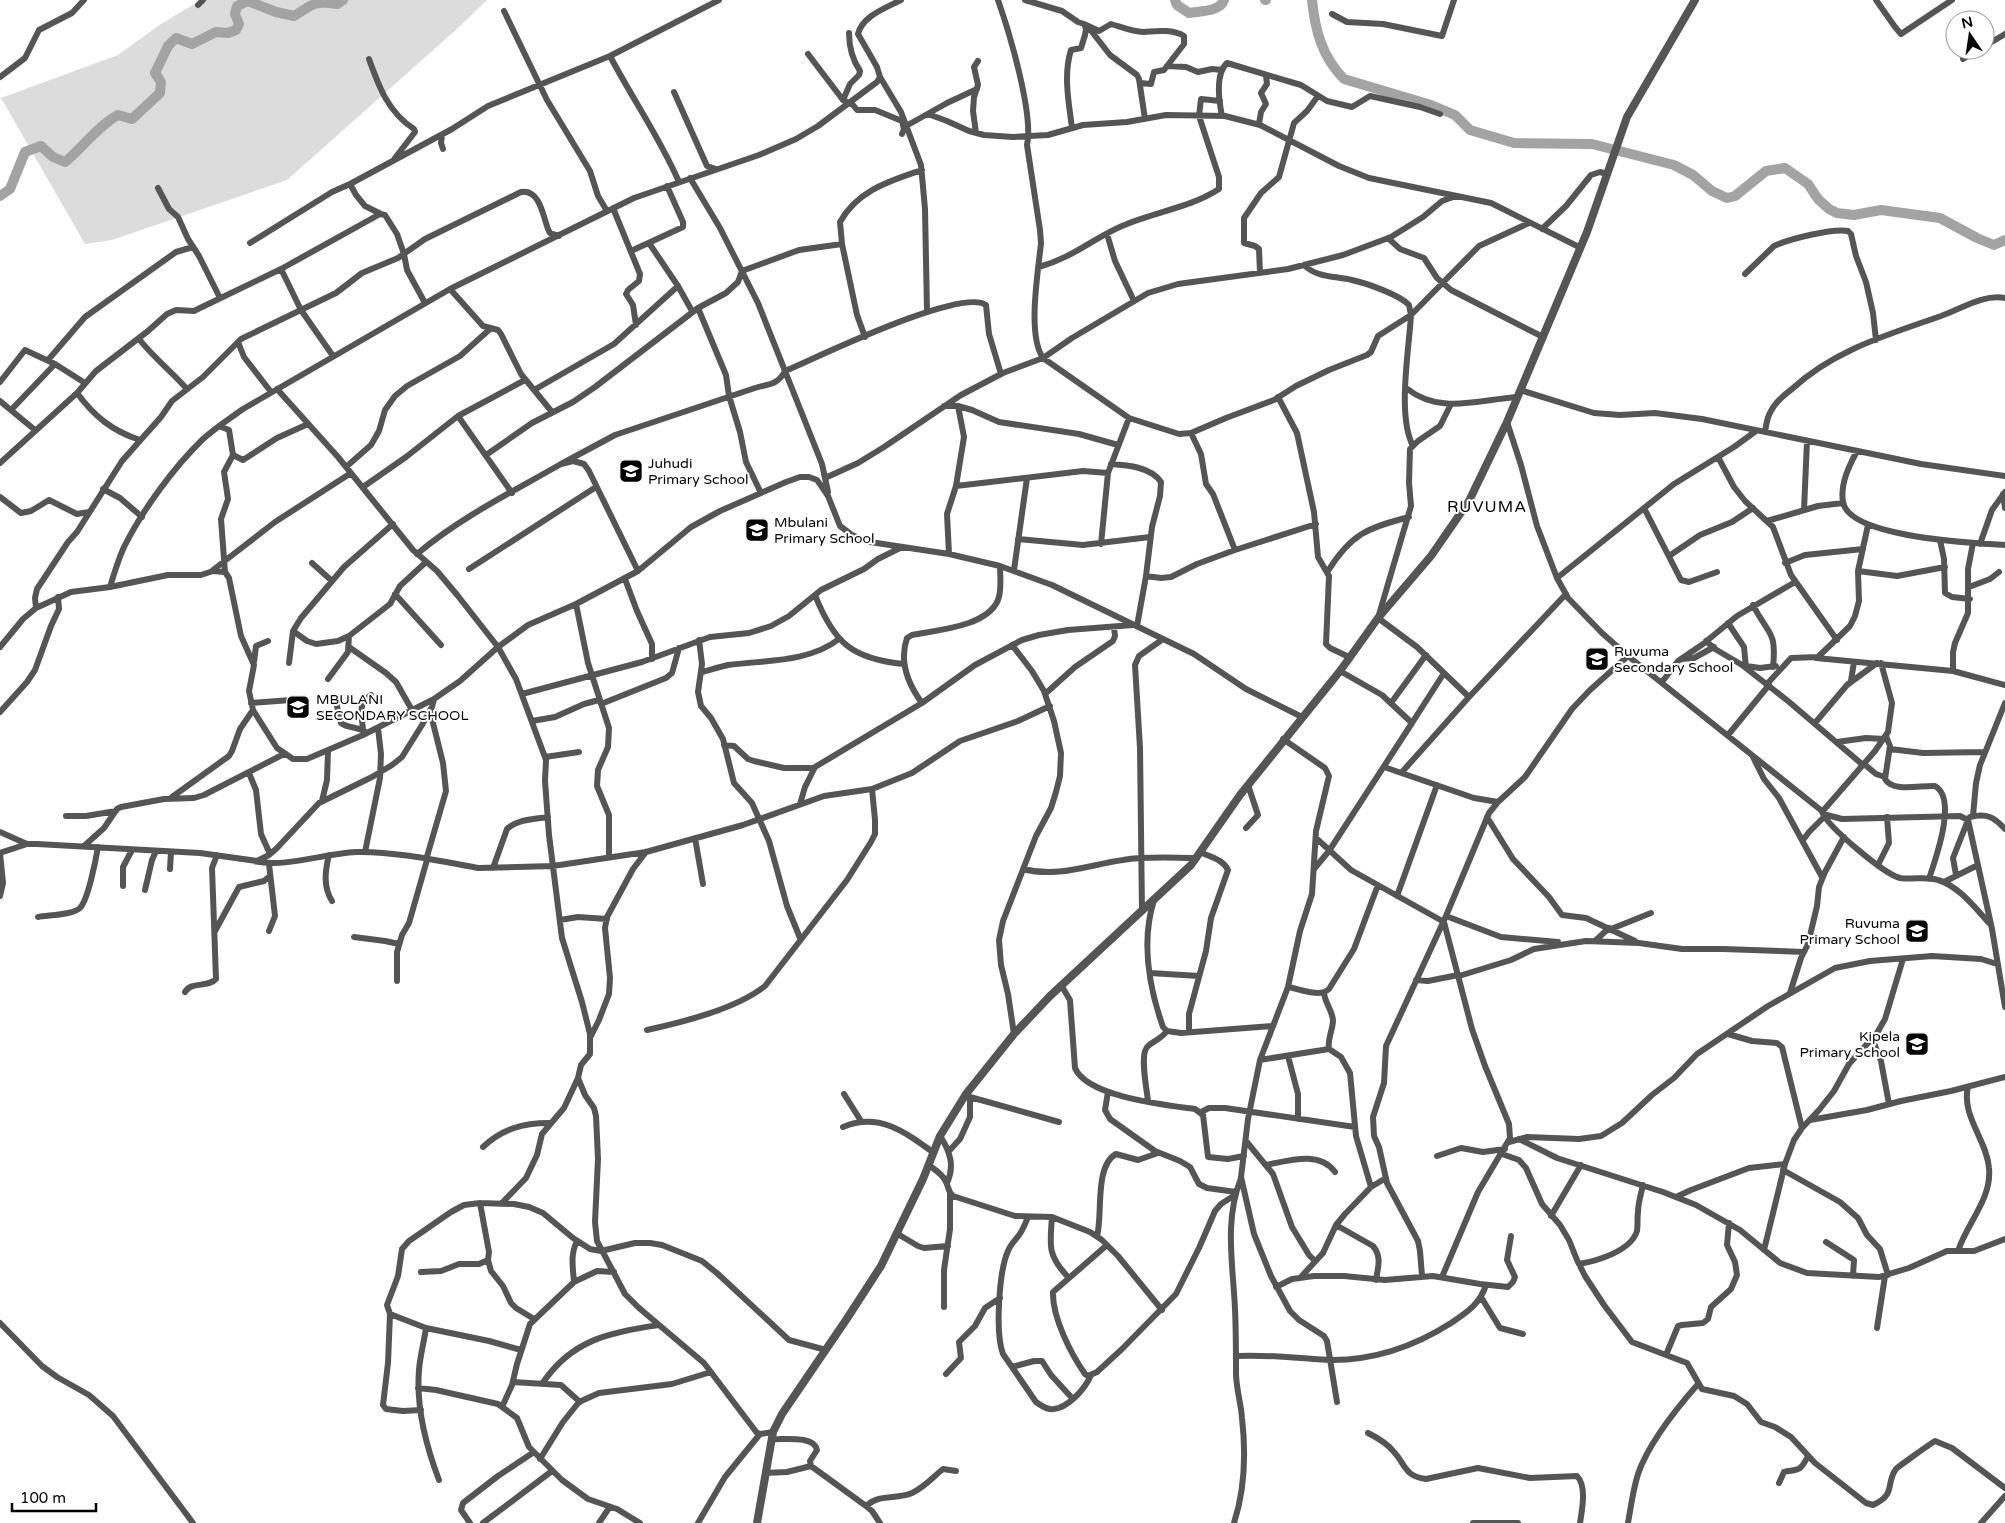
<svg xmlns="http://www.w3.org/2000/svg" width="2005" height="1523" viewBox="0 0 2005 1523" font-family="'Varela Round',sans-serif">
  <style>
    .green { fill: #dcdcdc }
    .lines { fill: none; stroke-linecap: round; stroke-linejoin: round }
    .river { stroke: #a3a3a3; stroke-width: 10 }
    .minor { stroke: #555; stroke-width: 6 }
    .tertiary { stroke: #555; stroke-width: 8 }
    .labels { text-anchor: middle; dominant-baseline: central; stroke-width: 4; stroke-linejoin: round; paint-order: stroke }
    .poi-label { font-size: 14px; fill: #000; stroke: #fff; text-anchor: start }
    .quarter-label { font-size: 16px; letter-spacing: 1px; fill: #000; stroke: #fff }
  </style>
  <rect width="100%" height="100%" fill="#fff"/>
  <!-- green -->
  <path class="green" d="M201,0H487L458,28L287,180L112,240L85,244L1,98L118,55L161,24Z"/>
  <g class="lines">
    <!-- river -->
    <path class="river" d="M1175,0L1177,5L1189,13C1200,11 1220,12 1224,0
      M1265,0H1266
      M1312,0C1315,30 1322,57 1344,79L1431,105L1455,115L1470,130L1514,143L1592,144L1674,165L1693,175L1712,191L1727,198L1735,196L1766,171L1785,168L1808,184L1818,199L1829,209L1837,213L1854,215L1881,210L1940,218L1977,238L1994,245L2005,240
      M0,196L10,189L25,152L41,146L53,157L65,162C82,148 99,125 118,115L132,119L160,93L161,82L155,73L168,46L176,38L192,44L216,32L228,33L236,30L239,24L235,14L237,6L248,1L276,12L294,16C312,5 314,0 337,4L343,0"/>
    <!-- minor -->
    <path class="minor" d="M998,0C1009,31 1034,115 1027,145L1040,230L1041,243C1038,273 1027,335 1043,358L1129,418L1179,434L1191,433L1226,418L1274,400L1296,386L1329,370L1367,355L1371,352L1378,336L1411,315L1479,246L1529,223
      M1025,0L1062,11L1078,22L1084,24L1086,29L1085,35L1081,48L1071,50C1063,75 1069,104 1072,128
      M1876,0L1895,27L1901,34L1952,0
      M198,5L203,0
      M504,11L547,100L590,171L598,196L607,211
      M1332,14L1347,22L1383,24L1442,36L1454,0
      M1084,24L1099,31L1111,24C1121,27 1134,32 1143,32C1156,31 1173,29 1184,36V44L1164,70L1154,72L1151,84L1140,83
      M1089,28L1110,55L1137,75L1139,79L1145,119
      M1985,46L2005,34
      M808,54L843,100L853,105L857,110H875L902,121L904,129L902,134
      M610,56C632,98 660,138 679,182
      M369,59C379,87 388,112 414,129L415,132L395,158
      M1963,59L1978,50
      M1167,66L1186,67L1198,72L1212,69L1222,70
      M0,77L25,58L39,30L72,13L84,0
      M880,77L901,112L921,165L925,209L927,311
      M674,92L707,166L716,169
      M843,100L850,84L859,75L860,71C852,59 849,47 849,33
      M928,114L947,121L969,131L984,135L1013,137L1048,135L1083,125L1127,122L1166,115L1225,116L1260,125L1339,166L1369,178L1491,203L1581,248
      M1222,116C1219,101 1215,74 1227,63L1301,85L1327,101L1352,107L1370,96L1420,107L1440,114
      M1259,124L1261,112L1266,104L1261,93L1267,84L1266,76
      M906,126L947,103L977,89
      M976,133L973,111L974,97L978,85L974,67L978,61
      M442,135L441,143L443,149
      M690,178L720,228L758,303L822,464L828,492
      M350,184L356,195L365,206L381,214
      M158,188L169,209L178,217L188,239L199,256L220,298
      M613,208L640,274L639,281L628,290L626,294L633,305L636,325
      M1542,229L1566,206L1591,175L1600,172L1607,174
      M1107,234L1115,261L1134,301
      M1388,238L1400,249L1424,258L1437,278L1451,290L1543,337
      M250,243L332,192L350,184L452,129L488,106L610,56L719,0
      M649,243L678,286L692,311
      M631,251L683,227V222L667,186
      M1304,265C1317,278 1335,276 1352,280C1366,283 1400,295 1409,305L1411,315C1409,350 1397,416 1413,446
      M1039,267C1072,258 1092,239 1122,226C1153,212 1190,208 1219,189V177L1199,116L1201,99L1220,101
      M281,269L301,310L333,356
      M1260,273L1259,249L1255,246L1244,243V218L1261,193L1279,177L1294,123L1307,111L1318,96
      M1745,274L1774,246C1789,239 1833,228 1848,231L1851,234L1856,256L1866,282L1873,313L1876,340
      M450,289L483,326L498,330L501,334L521,374L552,412
      M698,308L726,375L729,396L740,432L746,462L761,493
      M865,337L857,315L842,244L840,222C858,190 890,181 922,170
      M139,339C153,357 171,371 187,389
      M238,342L244,357L271,392
      M48,360L85,317L176,252L193,247
      M0,382L25,350L55,364L85,383
      M1406,388C1440,415 1477,400 1517,397
      M277,389L338,457L413,550L437,571L458,596L498,647L516,679L546,760L545,781L549,835L562,938L582,1002L590,1034V1054L581,1065L578,1078L585,1095L594,1108L596,1116L598,1159L595,1222L597,1241L625,1294L639,1308L704,1363L757,1433L761,1434L773,1432
      M534,390L614,344L678,286
      M1520,390L1594,413L1620,415L1655,413L1702,419L1921,464L2005,476
      M77,393C94,416 112,431 140,440
      M1278,397L1297,433L1314,512L1318,557L1329,576L1326,644L1330,648L1349,657
      M0,401L35,430
      M1451,404L1440,426L1418,441L1410,449L1409,483L1411,506L1378,618L1417,647L1469,697
      M944,406H958L972,410L999,422L1079,434L1118,445
      M12,409L55,364
      M458,416L512,493
      M1507,422L1521,465L1537,526L1557,578L1568,598L1602,633L1628,656L1827,815L1842,819L1960,816L1968,820L1992,929L2005,1007
      M219,426L229,430L233,455L224,472L228,499L221,519L225,572
      M1765,432C1766,425 1767,417 1771,411C1775,402 1784,395 1792,389C1834,350 1887,335 1941,316C1961,309 1983,294 2005,298
      M1191,433L1201,454L1206,484L1213,494L1235,550
      M1857,451C1849,466 1840,484 1843,502C1849,538 1975,543 2005,545
      M233,455L243,460L277,438L308,424
      M486,455L532,423L573,402L595,387L698,308L726,293L738,282L742,271L799,250L842,244
      M1718,457L1734,487L1745,501L1773,527L1791,575L1837,640
      M0,463L77,393L96,371L148,331L167,314L176,310L194,311L200,308L281,269L380,214L385,215L397,234L404,254L407,270L425,303
      M561,464L615,435L755,388C768,384 778,385 785,371C816,358 961,287 986,305L989,334L1001,374
      M1111,464C1127,465 1151,467 1161,482L1160,496L1152,527L1146,576L1137,626
      M346,467L371,445L379,431L385,410L395,396L407,386L460,356L490,329
      M825,478L858,463L884,447L961,395L1003,373L1043,358L1072,338L1148,293L1178,284L1288,269L1343,255L1391,237L1423,217L1442,201L1456,196
      M956,486L1083,471L1108,473
      M363,487L406,457L458,416L525,380
      M103,489L120,498L142,517
      M2003,494L2005,508
      M0,497L21,513L31,511L49,500L77,514L89,512
      M1644,508L1681,580L1689,582L1717,572
      M1804,510L1807,441
      M1767,521L1818,506L1843,503
      M1018,539L1083,545L1150,537
      M1940,540L1944,559L1945,593L1952,597L1970,599
      M1101,544L1108,473L1129,418
      M1980,544L1992,510L2005,492
      M417,554C461,517 512,492 561,464L573,461L584,464L589,471L638,571
      M949,554L947,514L956,486L964,437L958,406
      M1669,556L1700,535L1732,522L1753,508
      M312,563L332,581
      M1785,563L1805,555L1863,549
      M469,569L596,487
      M213,570L275,522L351,473
      M1014,570L1027,478
      M1328,571C1351,534 1367,528 1409,517
      M1858,571L1897,576L1945,567
      M1146,576L1161,578L1171,577L1197,564L1235,550L1316,524
      M1557,578L1674,484L1734,447L1756,431
      M625,579L637,611L652,644V659
      M110,587C114,574 118,560 124,547C142,511 173,468 203,439C215,428 229,419 243,409L450,289L634,198L759,155L796,139L818,126L877,82L880,77L877,67L858,34C862,16 886,8 901,0
      M1969,587L1990,579L1999,572
      M395,594L441,645
      M815,595C834,643 852,659 904,664
      M576,604L588,663L609,728L608,747L598,770L597,786L609,815V857
      M1753,605C1768,635 1777,630 1773,667
      M36,608L35,598L37,589L68,542L77,532L122,461L161,417L172,401L203,377L241,339L336,293L362,273L398,258L425,239L521,192C540,189 543,216 548,229L550,233L559,236
      M1728,623L1744,647L1746,668
      M293,631L307,641L316,644L338,641L349,636L390,604L400,586L426,562
      M699,640L702,664L698,692L701,706L711,718L723,739L734,783L752,803L769,841L787,906L800,938
      M1706,641L1715,649L1742,665L1788,701L1863,765
      M1012,645L1032,671L1044,691L1054,721L1061,753L1060,776L1056,792L1051,808L1036,836L1003,921L999,940L1001,965L1008,994L1014,1034
      M0,647L23,619L36,608L71,592L110,587L168,575H201L213,571L225,572L229,578L241,636L254,665L249,691L253,710L277,748L293,759H307L363,735L434,699L460,681L498,647L528,625L576,604L638,571L691,527L720,511L786,482L800,477H809L817,480L822,487L828,496L840,526L852,535L870,542L949,554L1000,566L1052,585L1194,654L1246,689L1302,717
      M349,647L386,673L396,682L412,710
      M1816,658L1953,671L2005,685
      M1681,659L1694,658L1714,647
      M254,662L256,646L268,641
      M289,663L293,631L301,618L344,567L393,524
      M1881,663L1892,703L1888,732L1875,751L1822,812C1828,827 1884,874 1900,878C1912,880 1926,876 1938,880C1959,886 1976,909 1990,924
      M1746,666L1760,668L1776,666
      M1953,671V652L1955,643L1968,613V569L1973,543
      M702,672C710,670 719,667 728,665C765,660 808,663 839,639
      M328,679L348,652L349,636
      M1851,681L1854,662
      M1662,682L1678,661L1703,644L1737,616L1795,582
      M1767,684L1791,658L1818,657L1850,626L1855,616L1859,601L1858,571L1868,525
      M522,694L642,662L710,637L749,633L771,626L789,616L821,590L864,569L878,559L902,547
      M1045,694L1075,667L1113,641L1115,636L1114,627
      M336,702L341,723C349,729 359,726 367,733
      M251,703L291,700L294,705
      M922,703C908,684 899,661 907,638L912,635C936,630 987,627 998,600C1002,590 1000,576 1000,566
      M1391,703L1426,655
      M601,704L666,678L672,673L679,648
      M0,712L27,682L35,670L51,626L59,609L58,597
      M532,721L555,717L584,704L599,700
      M1412,723L1444,673
      M1815,723L1847,685L1877,663
      M363,730C362,715 357,703 371,695
      M1728,735L1769,685
      M1886,736L1890,746L1885,779C1893,793 1921,785 1935,786C1958,799 1935,860 1929,879
      M1283,739L1325,768L1329,776L1316,831L1312,894L1300,931L1288,987L1260,1060L1248,1119L1241,1177L1254,1234L1271,1276L1290,1311L1299,1320L1324,1336L1327,1341L1337,1402
      M1837,742L1866,738L1884,739
      M724,745L734,746L748,759L754,761L784,768H813
      M1890,749L1923,753L1984,752
      M545,757L579,752
      M1753,757L1764,779L1779,798L1822,877
      M1864,764L1876,774L1885,777
      M1384,767L1474,798L1498,802
      M1402,772L1469,697L1566,594
      M249,773L256,790L261,834L270,854
      M172,797L229,756L232,751L240,729L253,710
      M322,801L327,780L328,751
      M800,804L805,787L815,767L922,703L975,665L1022,640L1039,635L1068,630L1133,625
      M66,816H86L116,811
      M1973,816L1976,783L1980,765L2005,703
      M1487,817L1513,859L1549,897L1562,915L1586,918L1635,941
      M1970,817C1987,813 1994,817 2005,829
      M1246,828L1258,815L1248,785
      M0,832L27,844
      M695,838L703,884
      M1316,838L1351,870L1444,922L1472,1029L1485,1066L1509,1124L1510,1138L1478,1192L1442,1277
      M1803,840L1809,832L1824,817
      M84,846L104,828L117,809L121,807L164,799L194,798L204,795L284,754
      M365,852L380,778L381,754L378,728
      M0,853L27,844H37L200,853L257,861L269,855L277,848L319,803L372,777L392,765L402,757L422,725L432,707L434,699
      M329,855C325,871 323,887 332,901
      M426,860L446,791L443,763L430,711
      M253,861C287,868 321,854 356,852C393,851 440,861 478,868L553,866L646,852L743,825L824,796L872,789L912,773L960,741L1018,721L1050,706
      M269,864L275,916L269,931
      M1878,865L1889,843L1887,817
      M493,868L507,829C518,819 534,819 548,817
      M170,869L171,852
      M1023,869C1058,878 1088,865 1123,860C1147,856 1172,858 1197,858
      M1314,869L1329,851L1412,723L1382,695L1340,671
      M1956,875L1953,858L1968,820
      M1944,882L1978,865
      M123,886V867L132,850
      M145,890L152,860L156,851
      M0,896L3,883L0,853
      M1397,896L1437,785
      M1154,900C1141,941 1149,987 1163,1027L1167,1031L1181,1033L1272,1026
      M1142,911L1140,748L1135,665L1139,656L1163,639
      M1446,916L1501,937L1558,942
      M38,917C48,915 73,915 80,908C88,900 96,859 98,847
      M560,920L578,917L607,919
      M1611,929L1651,913
      M215,931L239,887L264,881L270,876
      M354,937L385,941L399,944
      M1595,941L1609,928
      M1150,973L1199,976
      M1459,976L1511,960L1534,949L1586,941L1639,943L1682,949H1723L1804,952
      M1416,980L1428,981L1458,975
      M397,981V952L402,935L409,923L427,860
      M1061,985L1070,1000L1075,1068C1087,1097 1166,1105 1195,1109L1203,1115L1208,1157L1228,1159L1244,1156
      M1288,987C1300,989 1320,998 1329,989L1354,949L1378,885
      M185,992C191,981 208,988 216,979L212,868L217,855
      M1324,993C1325,1003 1332,1010 1333,1020C1333,1030 1327,1039 1329,1049L1341,1057L1350,1073L1356,1136L1371,1187
      M1790,993L1801,958L1808,944L1817,906L1819,887L1825,872L1844,837
      M647,1030C683,1022 736,1009 765,986L847,880L871,842L875,834V820L872,789
      M1189,1032V1014L1206,951L1211,918L1228,870C1223,859 1210,857 1200,852
      M1728,1034L1752,1041L1777,1043L1782,1047L1802,1128
      M591,1036L599,1020L609,994L610,978L605,928L607,917L633,869L646,852
      M1872,1038L1881,1061L1889,1104
      M1288,1056L1298,1094V1119
      M1260,1060L1329,1049
      M1108,1092L1105,1110L1110,1119L1155,1151L1180,1161L1190,1167L1199,1184L1207,1188L1236,1192
      M844,1094L861,1121
      M970,1097L1059,1122
      M1148,1101C1147,1090 1139,1053 1148,1046C1155,1040 1161,1039 1167,1031
      M1201,1112L1209,1108H1225L1355,1127
      M1810,1120L1867,1110L1901,1101L1951,1091L2005,1077
      M843,1127C879,1112 905,1132 934,1153
      M940,1136C950,1151 955,1166 947,1183
      M1519,1139L1557,1158L1663,1192L1696,1205L1740,1230L1780,1263L1807,1273L1879,1277L1909,1268L1947,1251H1974L2005,1239
      M1246,1141L1273,1174L1292,1227L1309,1255L1315,1261
      M1509,1142L1527,1137L1579,1139L1601,1136L1622,1123L1652,1095L1674,1078L1697,1054L1768,1006L1835,968L1870,961L1932,956L1981,959L1997,964
      M483,1147C502,1129 523,1123 549,1123
      M949,1151L960,1139L970,1117V1097L968,1095
      M1502,1154L1519,1160L1526,1168L1542,1204L1560,1225L1569,1240L1577,1260L1585,1276L1604,1305L1632,1342L1687,1363L1702,1389L1734,1396L1747,1404L1761,1422L1775,1427L1791,1437L1815,1463L1866,1503L1873,1505C1897,1494 1885,1484 1896,1469C1899,1466 1930,1444 1935,1441L1952,1448L2005,1488
      M1437,1156L1461,1148L1483,1152L1505,1149
      M929,1165C935,1170 942,1174 945,1180C949,1186 947,1191 953,1196L1015,1216L1052,1217L1090,1232L1102,1240L1118,1256L1162,1310
      M1266,1165C1288,1161 1319,1150 1335,1172
      M1783,1170L1840,1202L1858,1218L1867,1235L1880,1249L1888,1275
      M1676,1197L1691,1190L1749,1168L1785,1164
      M502,1203L526,1178L537,1155L542,1134L564,1108L578,1078
      M1551,1216L1581,1165
      M1028,1217C1026,1222 1024,1227 1021,1232C1018,1238 1011,1243 1008,1251C999,1271 995,1333 1003,1354L1036,1402C1040,1405 1044,1408 1050,1409C1066,1411 1085,1389 1091,1375
      M1052,1217C1050,1245 1047,1255 1068,1277
      M1336,1225L1373,1246C1382,1257 1378,1267 1376,1280
      M896,1233L918,1246L924,1248L948,1246
      M1097,1236C1103,1216 1094,1166 1116,1154L1138,1160L1158,1153
      M1826,1242L1854,1260L1853,1276
      M1107,1245L1053,1292C1052,1317 1071,1354 1085,1374L1088,1376L1097,1372L1122,1349L1176,1294L1199,1248L1215,1211L1221,1204L1235,1195
      M1764,1250L1785,1164L1794,1140L1802,1128L1819,1110L1834,1091L1849,1064L1877,1033L1885,1019L1903,959
      M1958,1251C1967,1223 1992,1199 1989,1168C1987,1140 1961,1116 1968,1087
      M488,1260L491,1271L503,1286L511,1303L516,1308L534,1319
      M1579,1264C1597,1261 1631,1251 1637,1231C1638,1225 1637,1218 1638,1212C1638,1203 1641,1194 1643,1185
      M421,1272L441,1271L459,1264H479L488,1260L489,1252L480,1203
      M1422,1276L1420,1251L1418,1241L1387,1183L1379,1147L1374,1136L1373,1117L1384,1083L1386,1046L1446,916L1489,813L1498,802L1525,777L1572,709L1590,690L1628,656
      M1300,1278L1323,1253L1336,1225L1345,1214L1371,1187L1386,1178
      M574,1282L597,1271L614,1272
      M1276,1287L1292,1279L1314,1276H1344L1385,1280L1433,1276L1480,1284L1508,1287L1513,1282L1515,1277L1507,1260L1511,1236
      M1481,1297L1500,1328L1523,1334
      M944,1307V1270L950,1229V1194
      M390,1314L388,1363L383,1405L386,1409L403,1411L421,1410
      M0,1323L42,1366L57,1377L89,1395L113,1416L193,1523
      M426,1328C424,1342 420,1356 419,1370C416,1407 426,1446 439,1480
      M1877,1328L1885,1276
      M521,1350L489,1341L426,1328L390,1314L387,1305L398,1276L402,1249L409,1241L451,1212L464,1205L480,1203L514,1204L529,1207L543,1213L573,1238L590,1249L601,1251L635,1243H650L662,1245L702,1261L718,1274L789,1340L826,1350
      M1666,1355L1678,1326L1682,1325L1703,1323L1708,1319L1711,1307L1731,1289L1737,1275L1735,1262L1727,1245L1729,1223
      M1237,1356C1269,1354 1300,1359 1332,1360C1375,1360 1415,1346 1451,1323C1467,1312 1480,1304 1486,1285
      M1012,1367L1034,1361H1042L1051,1375L1072,1398
      M946,1374L961,1358L959,1342L975,1326L985,1308L1000,1298
      M513,1382L561,1385L580,1402
      M542,1384C571,1340 610,1332 659,1325
      M418,1388L436,1390L498,1404L517,1418L529,1447L562,1480L588,1499L617,1509L640,1523
      M502,1407L512,1385L517,1364L530,1324L574,1282C573,1268 570,1255 577,1241
      M1368,1433C1378,1438 1387,1443 1394,1452C1406,1465 1404,1476 1426,1479L1478,1468L1530,1478L1577,1476C1587,1486 1582,1510 1580,1523
      M771,1439C784,1440 814,1435 817,1450L810,1461L811,1466L866,1506L872,1511L880,1523
      M540,1459L563,1422L579,1402L599,1393L672,1384L711,1372
      M765,1473L787,1472L811,1466
      M1779,1483L1784,1472C1799,1469 1800,1472 1808,1456
      M866,1506C880,1493 896,1500 912,1493C925,1487 933,1477 943,1469L956,1471
      M470,1523L461,1510L463,1503L498,1476L534,1452
      M483,1523L552,1471
      M599,1523L609,1508
      M698,1523L725,1477L760,1434
      M1234,1523C1245,1489 1246,1453 1242,1418C1241,1403 1236,1388 1236,1373C1236,1352 1236,1330 1235,1309C1233,1264 1224,1221 1241,1178
      M1473,1523H1518
      M1628,1523C1631,1506 1633,1490 1638,1474C1649,1442 1676,1409 1698,1384
      M1981,1523L2005,1496"/>
    <!-- tertiary -->
    <path class="tertiary" d="M757,1523L773,1432L782,1414L846,1320L881,1266L923,1179L940,1136L966,1094L1014,1034L1050,996L1191,865L1240,795L1340,671L1378,618L1431,556L1469,501L1507,422L1587,232L1627,117L1695,0"/>
  </g>
  <!-- icons -->
  <defs>
    <g id="school-square" transform="scale(1.25)"><rect x="-9" y="-9" width="18" height="18" rx="4" fill="#000" stroke="#fff"/><path d="M0-5L7-2L0 1L-7-2ZM-4 1L0 2.5L4 1V4Q0 6-4 4Z" fill="#fff"/></g>
  </defs>
  <g fill-rule="evenodd">
    <use href="#school-square" x="631" y="471"/>
    <use href="#school-square" x="757" y="530"/>
    <use href="#school-square" x="1597" y="659"/>
    <use href="#school-square" x="298" y="707"/>
    <use href="#school-square" x="1917" y="931"/>
    <use href="#school-square" x="1917" y="1044"/>
  </g>
  <g class="labels">
    <!-- poi labels -->
    <g class="poi-label">
      <text x="648" y="463">Juhudi<tspan x="648" dy="16">Primary School</tspan></text>
      <text x="774" y="522">Mbulani<tspan x="774" dy="16">Primary School</tspan></text>
      <text x="1614" y="651">Ruvuma<tspan x="1614" dy="16">Secondary School</tspan></text>
      <text x="316" y="699">MBULANI<tspan x="316" dy="16">SECONDARY SCHOOL</tspan></text>
      <text x="1900" y="923" text-anchor="end">Ruvuma<tspan x="1900" dy="16">Primary School</tspan></text>
      <text x="1900" y="1036" text-anchor="end">Kipela<tspan x="1900" dy="16">Primary School</tspan></text>
    </g>
    <!-- quarter labels -->
    <g class="quarter-label">
      <text x="1487" y="507">RUVUMA</text>
    </g>
  </g>
  <!-- north arrow -->
  <g transform="translate(1970 35) rotate(347)"><circle r="24" fill="#ffffff" stroke="#999999"/>
  <path d="M0-4L9 19L0 12L-9 19Z" fill="#000000"/>
  <text y="-8" font-size="14" font-weight="bold" text-anchor="middle" fill="#000000">N</text>
  </g>
  <!-- scale -->
  <path d="M12 1503v8h84v-8" fill="none" stroke="#000000" stroke-width="2.5"/>
  <text x="20" y="1503" font-size="15" fill="#000000" stroke="#ffffff" stroke-width="4" paint-order="stroke">100 m</text>
</svg>
